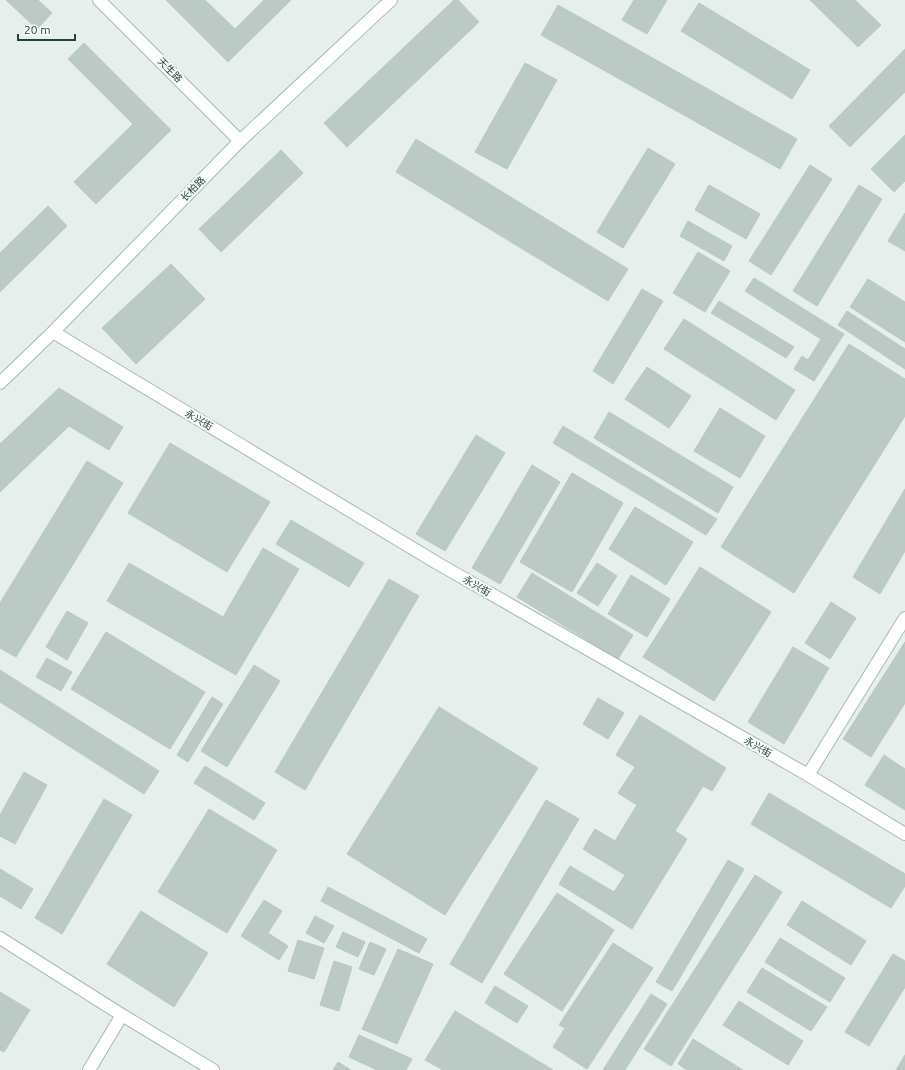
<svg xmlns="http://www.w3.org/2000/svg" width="905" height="1070" viewBox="0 0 905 1070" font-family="Ubuntu,'Noto Sans SC',sans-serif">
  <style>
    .building { fill: #bbcac4; stroke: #b8c9c2 }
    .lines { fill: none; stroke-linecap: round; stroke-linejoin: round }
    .street-casing { stroke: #a8b8b2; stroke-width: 14 }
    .secondary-casing { stroke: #a4bbb3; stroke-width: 14 }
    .street { stroke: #fff; stroke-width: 12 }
    .secondary { stroke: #fff; stroke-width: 12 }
    .labels { text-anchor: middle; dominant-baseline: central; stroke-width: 4; stroke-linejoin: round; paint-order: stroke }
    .street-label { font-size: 10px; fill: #24423a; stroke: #f7fbf9 }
  </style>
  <rect width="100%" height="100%" fill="#e6efeb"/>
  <!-- building -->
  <path class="building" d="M6,0H38L52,13L37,29Z
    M166,0H205L235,29L264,0H291L228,62Z
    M454,0H458L479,22L347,147L324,123Z
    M634,0H667L647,34L622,20Z
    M810,0H855L881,25L858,47Z
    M699,3L810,70L792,99L681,31Z
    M558,5L797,139L780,169L541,35Z
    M84,43L171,130L96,204L74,182L133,124L68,59Z
    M905,49V92L850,147L829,126Z
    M525,63L557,80L507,169L475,152Z
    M905,135V181L894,192L871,169Z
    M416,139L628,269L608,301L396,172Z
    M648,148L675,164L623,248L597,232Z
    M281,150L303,173L221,252L199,229Z
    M810,165L832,179L771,275L749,261Z
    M709,185L760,214L746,239L695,210Z
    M859,185L882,199L817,306L793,291Z
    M48,206L67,226L0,292V253Z
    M905,213V251L888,241Z
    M688,221L732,246L724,261L680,236Z
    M698,252L730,271L705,312L673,293Z
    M171,264L205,299L136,364L102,328Z
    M754,278L844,334L814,381L794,369L802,356L808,360L821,339L745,291Z
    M868,279L905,302V342L850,307Z
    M642,289L663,301L613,384L593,371Z
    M719,301L794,347L786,358L711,313Z
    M847,311L905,349V369L838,325Z
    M684,319L795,390L776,420L664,349Z
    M849,344L905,379V416L794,593L721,547Z
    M647,367L691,396L669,428L625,399Z
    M59,388L123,427L109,450L69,426L0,492V444Z
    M720,408L765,436L740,478L694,451Z
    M609,412L733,487L718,513L594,438Z
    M563,426L717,519L706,535L553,443Z
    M476,435L505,453L445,551L416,534Z
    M170,443L270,502L227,572L128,513Z
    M87,461L123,483L16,657L0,648V603Z
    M532,465L560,482L500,584L472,568Z
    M572,473L623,503L572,592L520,562Z
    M905,489V551L880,594L853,577Z
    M635,507L693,542L666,585L609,549Z
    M291,520L364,563L349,587L276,544Z
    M263,548L299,569L236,675L107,601L129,563L223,617Z
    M597,563L617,576L598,606L577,593Z
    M700,567L771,612L714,701L643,657Z
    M532,573L633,635L618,659L517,597Z
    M631,575L670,599L647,637L608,614Z
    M389,579L419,596L305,790L275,772Z
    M831,602L856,618L830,659L805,643Z
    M67,611L88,623L67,660L46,647Z
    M106,632L205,692L170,749L71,689Z
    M905,642V703L871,757L843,739Z
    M793,647L829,668L784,744L748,722Z
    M47,658L72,672L61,691L36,677Z
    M254,665L280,681L227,767L201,751Z
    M0,670L159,771L144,794L0,702Z
    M212,697L223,704L188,762L177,755Z
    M598,698L624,713L608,739L583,724Z
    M439,707L538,768L445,915L347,854Z
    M640,715L726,768L712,791L703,786L675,831L687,839L632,929L559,884L570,866L614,892L625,875L583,849L595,829L615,841L637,805L618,793L635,767L616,755Z
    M884,755L905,769V810L865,785Z
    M205,766L265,803L254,820L194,783Z
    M24,772L47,785L15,844L0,836V815Z
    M769,793L905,874V886L891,908L751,824Z
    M104,799L132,815L62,934L35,918Z
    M546,800L579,819L482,983L450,964Z
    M209,809L277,850L227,933L158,892Z
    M728,860L744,869L672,991L656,982Z
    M0,869L33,889L21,909L0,896Z
    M755,875L782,892L671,1066L644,1049Z
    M328,887L427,939L419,953L321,901Z
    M557,893L614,930L562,1011L504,974Z
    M264,900L282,911L268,933L288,946L279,960L241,936Z
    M802,901L866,941L851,965L787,925Z
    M141,911L208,953L174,1007L107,964Z
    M315,916L334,926L324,943L306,933Z
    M343,932L365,942L358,957L336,947Z
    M780,938L845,978L830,1002L765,962Z
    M298,940L324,948L314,979L288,971Z
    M370,942L386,949L374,975L359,969Z
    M613,943L653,968L587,1069L553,1047L565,1028L559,1025Z
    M398,949L433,964L397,1044L362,1029Z
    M893,954L905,961V987L869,1046L845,1032Z
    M334,961L352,967L339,1011L320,1005Z
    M762,968L827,1007L811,1031L747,992Z
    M495,986L528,1006L517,1023L485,1003Z
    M0,992L30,1010L4,1052L0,1050Z
    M651,994L667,1004L625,1070H603Z
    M739,1001L803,1041L788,1065L723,1025Z
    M455,1011L553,1070H443L425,1060Z
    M359,1035L412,1059L406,1070H377L349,1057Z
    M693,1039L743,1070H687L678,1064Z
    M905,1055V1070H896Z
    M338,1062L351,1070H333Z"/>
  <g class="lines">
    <!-- street casing -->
    <g class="street-casing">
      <path id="street" d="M99,0L240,141
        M53,332L437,563L808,775L905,834
        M808,775L905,618
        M0,938L122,1015L213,1070
        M89,1070L122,1015"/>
    </g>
    <!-- secondary casing -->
    <g class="secondary-casing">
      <path id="secondary" d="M0,383L53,332L240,141L391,0"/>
    </g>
    <!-- street -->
    <use href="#street" class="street"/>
    <!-- secondary -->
    <use href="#secondary" class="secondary"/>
  </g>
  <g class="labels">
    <!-- street labels -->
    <g class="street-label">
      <text transform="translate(170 70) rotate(45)">天生路</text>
      <text transform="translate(193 189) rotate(-46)">长柏路</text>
      <text transform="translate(199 420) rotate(31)">永兴街</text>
      <text transform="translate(477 586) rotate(30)">永兴街</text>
      <text transform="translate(758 747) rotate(30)">永兴街</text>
    </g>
  </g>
  <!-- scale -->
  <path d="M18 34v6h57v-6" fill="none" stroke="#24423a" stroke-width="2"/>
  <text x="24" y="34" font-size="12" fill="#24423a" stroke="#f7fbf9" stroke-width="3" paint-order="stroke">20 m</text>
</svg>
